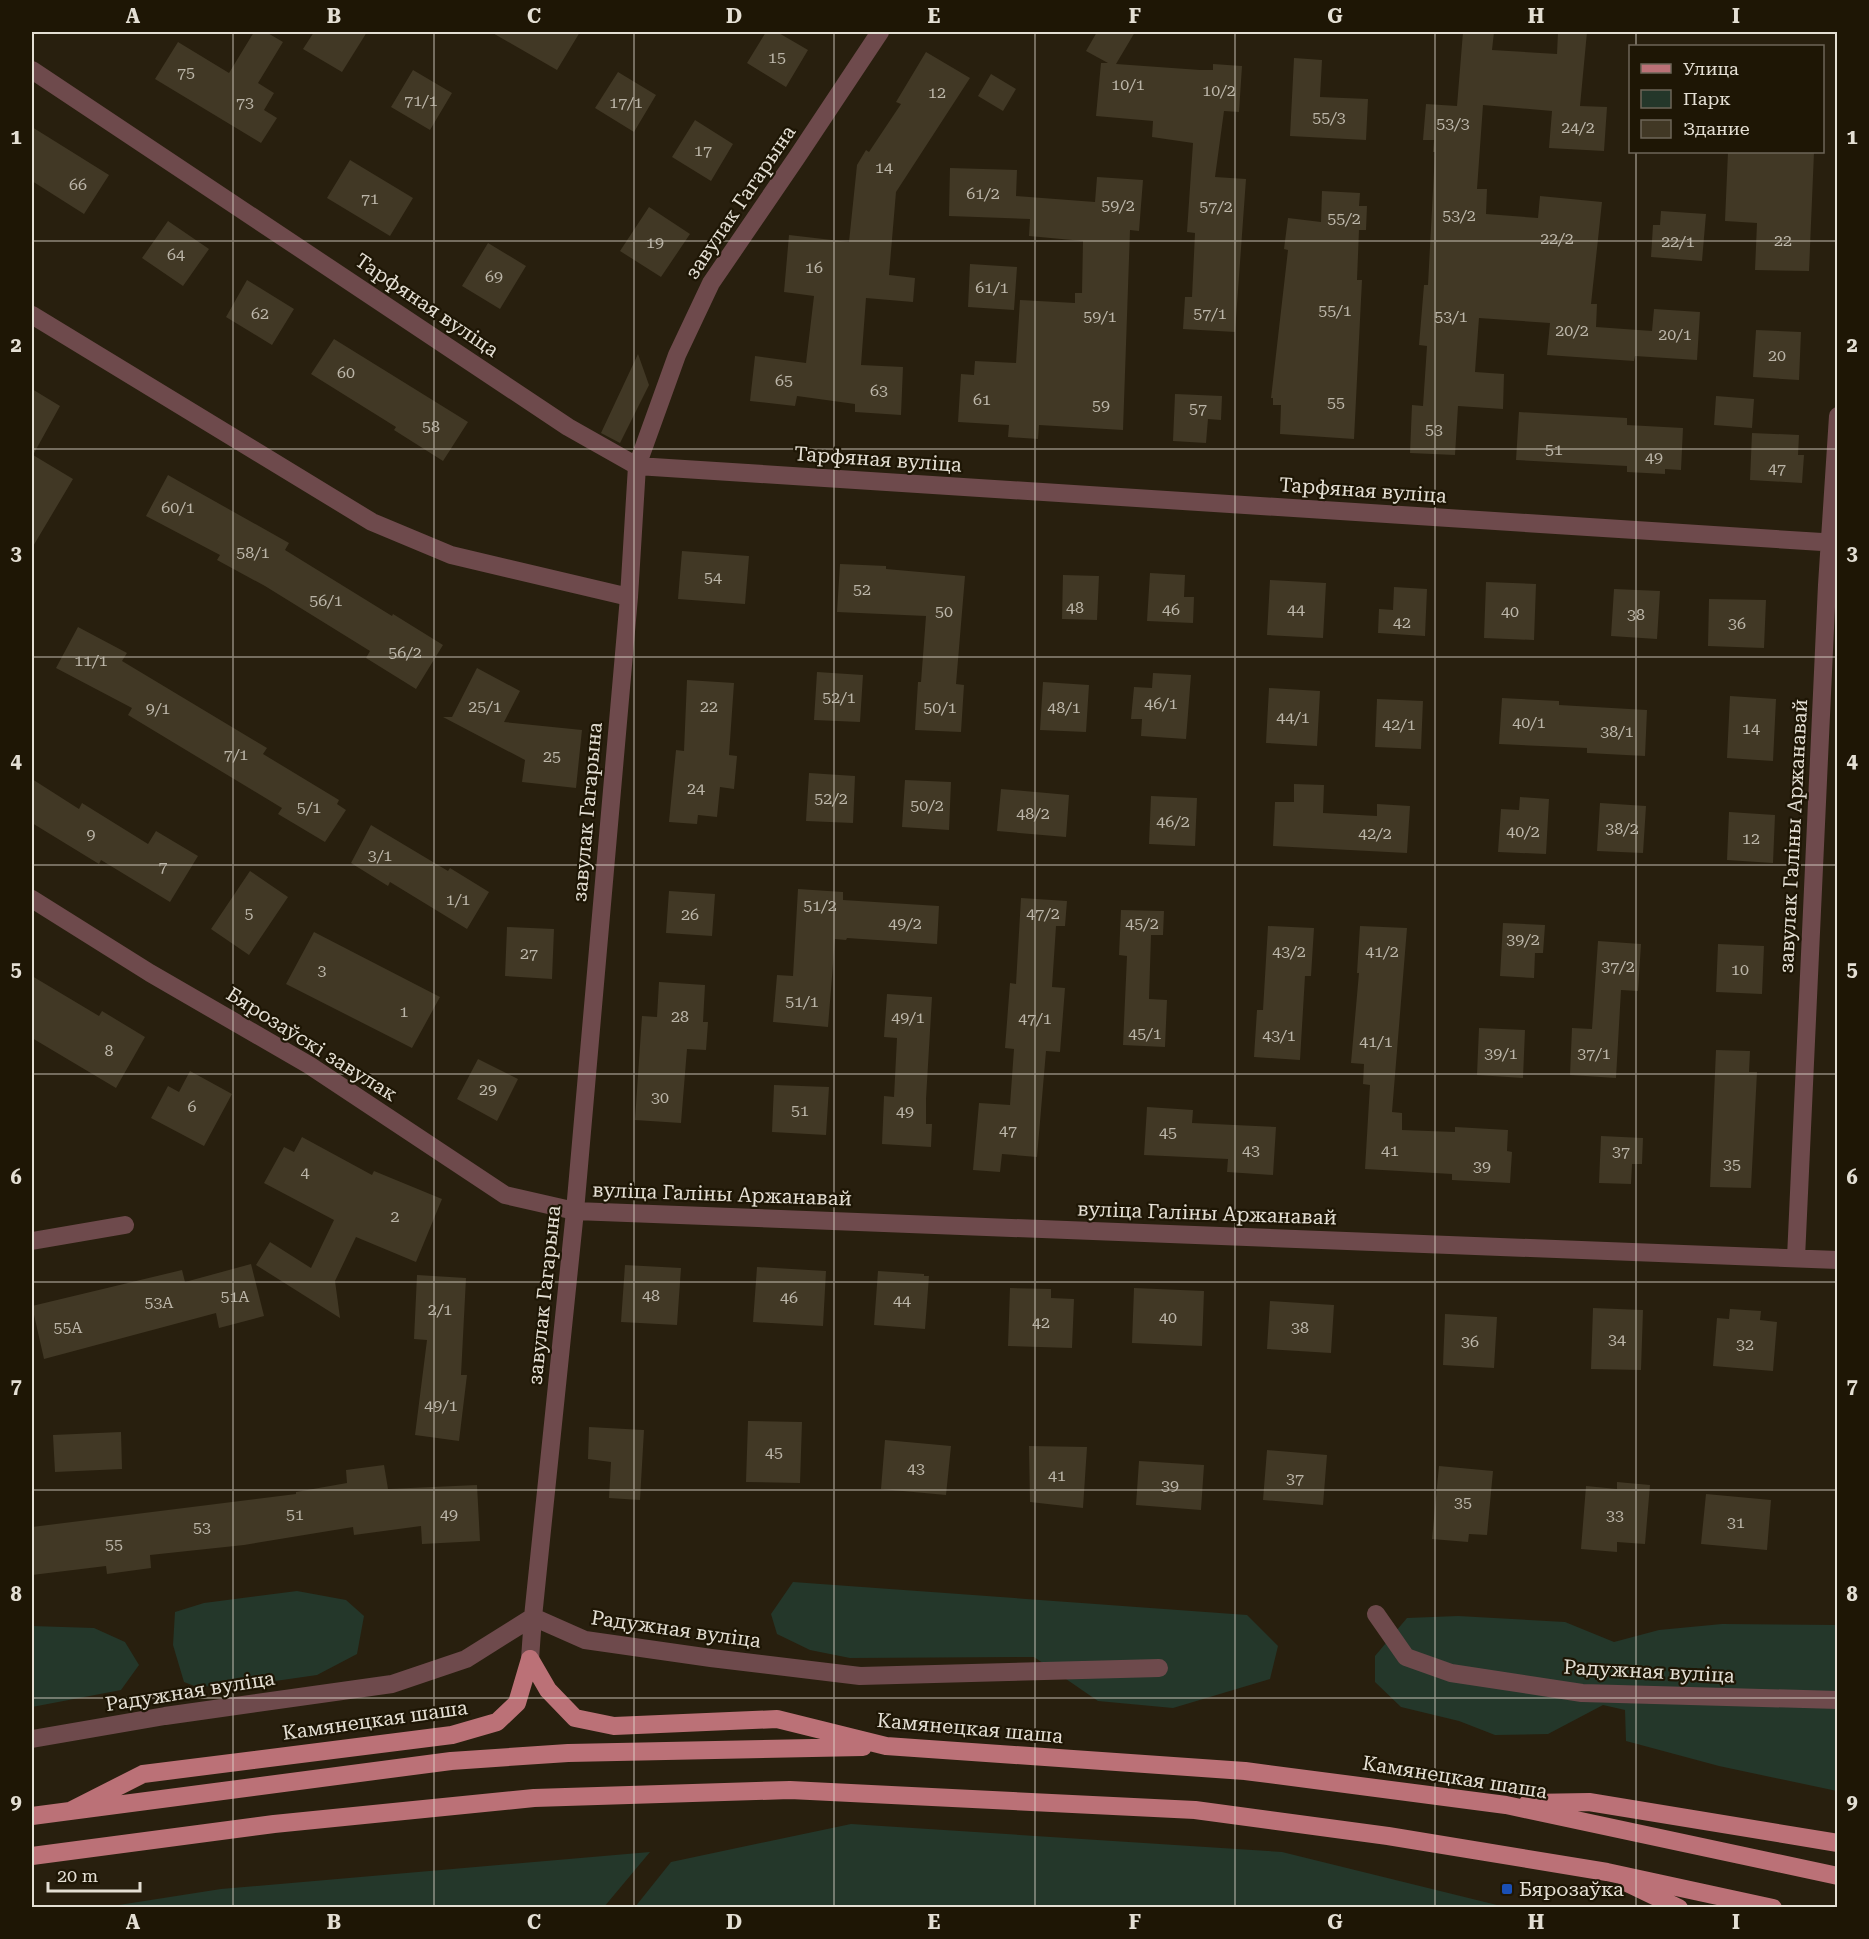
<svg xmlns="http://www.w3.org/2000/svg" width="1869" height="1939" viewBox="0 0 1869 1939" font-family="'Roboto Serif',serif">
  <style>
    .green { fill: #24372a }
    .building { fill: #413825 }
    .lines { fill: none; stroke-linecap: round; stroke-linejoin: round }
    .minor { stroke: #6e4a4c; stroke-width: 18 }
    .major { stroke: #bb7177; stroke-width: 18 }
    .grid { fill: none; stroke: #e4dfd4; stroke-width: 1.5; stroke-opacity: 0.55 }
    .transit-dot { fill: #1a4fb4; stroke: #1e1605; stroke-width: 2 }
    .labels { text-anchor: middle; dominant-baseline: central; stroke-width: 4.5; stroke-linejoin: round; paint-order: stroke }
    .number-label { font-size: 16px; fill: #bbb5a8 }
    .street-label { font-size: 20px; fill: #e4dfd4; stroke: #1e1605 }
    .poi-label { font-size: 20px; fill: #e4dfd4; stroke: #1e1605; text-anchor: start }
    .neatline { fill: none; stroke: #e4dfd4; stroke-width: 2 }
    .grid-label { font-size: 20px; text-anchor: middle; font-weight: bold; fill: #e4dfd4 }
  </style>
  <rect width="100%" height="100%" fill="#281f0e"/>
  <!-- green -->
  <path class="green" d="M793,1582L1247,1615L1278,1646L1270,1679L1173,1708L1098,1701L1034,1657L850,1658L810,1650L777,1634L771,1614Z
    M297,1591L346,1600L364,1616L357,1654L317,1675L261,1683L197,1687L184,1682L173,1645L175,1612L204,1603Z
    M1458,1616L1565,1622L1614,1642L1659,1630L1722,1624L1837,1625V1791L1719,1766L1626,1741L1625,1710L1603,1705L1548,1734L1495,1735L1459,1721L1401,1707L1375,1682V1656L1407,1618Z
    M32,1626L94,1628L125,1642L139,1665L121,1690L32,1707Z
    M851,1824L1282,1852L1505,1907H635L671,1862Z
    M650,1852L604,1907H106L221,1889Z"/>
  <!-- building -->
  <path class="building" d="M254,32H266L283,42L258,83L274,93L264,110L277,118L261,143L155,79L178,42L229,73Z
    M314,32H367L342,72L303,49Z
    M491,32H580L557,70Z
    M766,32H777L808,50L786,87L747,63Z
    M1097,32H1135L1116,64L1200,70H1213V64L1242,66L1239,112L1224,111L1215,177L1246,179L1235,332L1183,329L1185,297H1192L1195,233L1187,232L1193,143L1152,137L1153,121L1096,116L1101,63H1108L1086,51Z
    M1463,32H1494L1492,50L1557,54L1558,32H1587L1580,106L1607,107L1604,151L1549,148L1552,111L1483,105L1477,189H1487L1486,214L1538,218L1540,196L1602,202L1591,304H1597L1596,327L1652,331L1654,309L1700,312L1697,360L1635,356L1634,361L1547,355L1550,323L1479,318L1475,372L1504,374L1503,409L1458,406L1455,455L1410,453L1412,405L1423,406L1427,346L1419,345L1424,285H1428L1435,152H1433L1434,140H1423L1426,104L1457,106Z
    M926,52L970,78L896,192L889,275L915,278L913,302L866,298L861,365L903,367L901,415L855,412V404L797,396L795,406L750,401L755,356L806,363L814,296L784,292L789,235L849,242L857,165L866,150L869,152L901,104L896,102Z
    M1294,58L1322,60L1320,97L1368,99L1366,140L1290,136Z
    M413,70L452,93L430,130L391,107Z
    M618,72L656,95L634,132L595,108Z
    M991,74L1016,89L1003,111L978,96Z
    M695,120L733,144L711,181L672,157Z
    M32,127L109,175L84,214L32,181Z
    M1728,152H1814L1809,271L1755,270L1757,223L1725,221Z
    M350,160L413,198L390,236L327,198Z
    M950,168L1017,170L1016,196L1095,202L1097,177L1143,180L1139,231L1130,230L1123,430L1039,425L1038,439L1008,437L1009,425L958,422L961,374L974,375L975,361L1016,363L1020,300L1075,303V293H1082L1083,241L1029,236L1030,219L949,216Z
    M1322,191L1360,193L1359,206H1367L1366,230H1359L1357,280H1362L1354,439L1280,434L1281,405H1273V398H1271L1288,250L1284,249L1288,218L1321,222Z
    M649,207L690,234L661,277L620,251Z
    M1661,211L1706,214L1702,261L1651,257L1653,225H1660Z
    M168,221L209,249L183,286L142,258Z
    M488,243L526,266L500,309L462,286Z
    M970,264L1017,267L1014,310L968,307Z
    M247,280L294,309L272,345L226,317Z
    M1756,330L1801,332L1799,380L1753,377Z
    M334,339L468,422L443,461L394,430L396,427L311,374Z
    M638,354L649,385L620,443L601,433Z
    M32,389L60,406L33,455L73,479L32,548Z
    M1175,394L1222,396L1221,420L1208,419L1206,443L1173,441Z
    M1716,396L1754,399L1752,428L1714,425Z
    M1519,412L1627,418V425L1683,428L1681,470L1665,469V474L1627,472V466L1516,460Z
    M1752,433L1799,435L1798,455H1804L1802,483L1750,480Z
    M168,475L289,543L285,550L392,616L393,614L443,645L416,689L366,658L370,651L265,586L217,560L220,555L146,516Z
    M682,551L749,556L745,604L678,599Z
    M840,564L886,566V569L965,576L956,684L964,685L961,732L915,730L918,682H921L926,616L837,612Z
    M1150,573L1185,575L1184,597H1194L1193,623L1147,621Z
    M1063,575L1099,576L1097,620L1062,619Z
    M1270,580L1326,583L1323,638L1267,635Z
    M1486,582L1536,584L1534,640L1484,638Z
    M1394,587L1427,589L1425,636L1378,633L1379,609L1393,610Z
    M1614,589L1660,591L1657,639L1611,636Z
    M1709,599L1766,600L1764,648L1708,646Z
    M78,627L127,653L122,661L267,748L263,754L339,800L337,804L346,810L325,842L278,814L282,808L128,715L132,708L56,668Z
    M477,668L520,691L504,722L582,730L576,788L522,782L525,760L443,717H452Z
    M817,672L863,675L860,722L814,720Z
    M1153,673L1191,675L1186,739L1141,736L1142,719H1131L1134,687L1152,688Z
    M687,680L734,683L729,755L737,756L734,789L720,787L717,817L698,815L697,824L669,822L676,750L684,751Z
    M1043,682L1089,685L1086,732L1040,730Z
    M1269,688L1320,691L1317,746L1266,743Z
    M1730,696L1776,699L1773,761L1727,758Z
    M1502,698L1559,701V705L1647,710L1645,756L1587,753V748L1499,744Z
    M1377,699L1423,701L1421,749L1375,747Z
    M809,773L855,776L853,823L806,821Z
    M32,779L79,809L82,803L148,844L156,831L198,856L170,902L101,860L99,864L32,823Z
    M905,780L951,782L949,830L902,827Z
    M1294,784L1324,785L1323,813L1377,816V804L1410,806L1407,853L1273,846L1275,802H1294Z
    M1001,789L1069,795L1066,837L997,831Z
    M1151,796L1197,798L1195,846L1149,844Z
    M1520,797L1549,799L1546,854L1498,852L1501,809L1519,810Z
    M1600,803L1646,806L1643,853L1597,851Z
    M1729,812L1775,815L1773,863L1727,860Z
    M371,825L448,871L450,868L489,892L467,929L390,882L388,886L351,863Z
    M250,871L288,897L249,955L211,929Z
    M798,889L843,892V900L939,906L937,944L847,938L846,940L835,939L828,1027L773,1022L777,975L793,976Z
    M669,891L715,894L712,936L666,933Z
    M1021,898L1067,901L1065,926H1056L1052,987L1065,988L1060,1052L1046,1051L1037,1157L1002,1154L1000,1172L973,1170L979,1103L1010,1105L1014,1049L1005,1048L1010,983L1016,984Z
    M1121,910L1164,911L1163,935H1151L1149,999L1167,1000L1165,1047L1123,1045L1127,956L1119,955Z
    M1503,923L1545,925L1543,953H1535L1534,978L1500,976Z
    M1268,926L1314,928L1311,976H1305L1300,1060L1254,1057L1257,1010H1263Z
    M1360,926L1407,928L1392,1112L1402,1113V1130L1455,1132V1127L1508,1130L1507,1151L1512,1152L1510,1183L1452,1180V1174L1365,1169L1370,1085L1363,1084L1364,1064L1351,1063L1359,973H1357Z
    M507,927L554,929L552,979L505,976Z
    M314,932L440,997L412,1048L286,984Z
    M1598,941L1641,944L1638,991L1621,990L1616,1078L1570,1075L1572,1028L1592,1029Z
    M1718,944L1764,946L1762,994L1716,992Z
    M32,976L99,1016L102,1011L145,1037L116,1088L32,1038Z
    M659,982L705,985L703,1022H708L706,1050L687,1049L681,1123L635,1120L642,1016L657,1017Z
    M887,994L932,997L926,1099V1124H932L931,1147L882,1144L884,1096L894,1097L897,1038L884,1037Z
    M1479,1028L1525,1030L1523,1078L1477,1075Z
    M1716,1050L1750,1051L1749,1072H1757L1751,1188L1710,1187Z
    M478,1059L518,1079L497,1121L457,1099Z
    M190,1071L232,1094L204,1146L151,1118L168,1086L179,1092Z
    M774,1085L829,1087L826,1135L772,1132Z
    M1147,1107L1193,1110L1192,1123L1276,1127L1273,1175L1227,1172L1228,1159L1144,1155Z
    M1601,1136L1643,1138L1642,1164H1632L1631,1184L1599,1183Z
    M302,1137L372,1175L374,1171L442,1199L416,1262L356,1237L335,1281L340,1318L256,1265L270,1242L311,1268L334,1220L264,1183L284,1147L294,1152Z
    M251,1264L264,1316L219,1328L216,1313L44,1359L32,1306L182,1270L185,1282Z
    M625,1265L681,1268L677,1325L621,1322Z
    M757,1267L826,1271L823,1326L753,1322Z
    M878,1271L924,1274V1276H929L925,1329L874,1325Z
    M417,1275L466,1278L461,1375H467L459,1441L415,1435L427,1340L414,1339Z
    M1010,1288L1051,1289V1298L1074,1299L1072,1348L1008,1346Z
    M1134,1288L1204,1291L1202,1346L1132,1343Z
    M1270,1301L1334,1305L1331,1353L1267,1349Z
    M1593,1308L1643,1310L1641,1370L1591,1369Z
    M1730,1309L1761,1311L1760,1320L1777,1322L1773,1371L1713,1366L1717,1318L1729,1319Z
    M1445,1314L1497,1317L1494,1368L1443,1365Z
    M748,1421L802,1422L800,1483L746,1482Z
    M589,1427L644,1430L640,1500L609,1498L611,1462L588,1459Z
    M121,1432L122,1469L55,1472L53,1435Z
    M885,1440L951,1446L946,1495L881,1489Z
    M1029,1446L1087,1447L1083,1508L1030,1502Z
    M1267,1450L1327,1455L1323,1505L1263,1500Z
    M1139,1461L1204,1465L1201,1510L1136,1505Z
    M384,1465L388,1489L477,1485L480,1541L422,1544L421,1526L354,1535L353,1527L244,1545L150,1555L151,1568L107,1574L106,1566L32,1575V1527L296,1494V1492L347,1483L346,1470Z
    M1439,1466L1493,1471L1487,1535L1469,1534L1468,1542L1432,1539Z
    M1617,1482L1650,1485L1645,1544L1617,1542V1552L1581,1549L1586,1486L1617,1489Z
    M1706,1494L1771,1500L1767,1550L1701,1544Z"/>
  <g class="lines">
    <!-- minor -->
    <path class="minor" d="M32,70L568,427L637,466L1838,543
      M32,315L372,522L451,555L629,597
      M32,899L150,973L309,1065L505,1195L575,1211L1838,1260
      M32,1241L125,1225
      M1796,1258L1827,585L1838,416
      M1376,1614L1406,1657L1451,1673L1582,1693L1838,1700
      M530,1659L533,1617L575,1211L629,597L637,466L677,355L711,283L797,157L880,32
      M32,1739L165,1716L392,1684L466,1659L533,1617L585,1640L711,1658L860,1676L1159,1668"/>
    <!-- major -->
    <path class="major" d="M530,1659L548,1690L575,1718L614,1726L777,1719L886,1746L1245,1771L1506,1805L1838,1876
      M1528,1803L1589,1802L1838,1843
      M70,1811L451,1761L568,1753L863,1747
      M32,1816L70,1811L143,1774L452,1735L497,1722L517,1703L530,1659
      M32,1856L274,1824L534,1798L790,1790L1195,1810L1388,1836L1607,1872L1773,1908
      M1627,1883L1679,1908"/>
  </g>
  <!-- grid -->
  <path class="grid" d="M233,32V1908M434,32V1908M634,32V1908M834,32V1908M1035,32V1908M1235,32V1908M1435,32V1908M1636,32V46M1636,152V1908M32,241H1838M32,449H1838M32,657H1838M32,865H1838M32,1074H1838M32,1282H1838M32,1490H1838M32,1698H1838"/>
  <!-- markers -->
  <rect class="transit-dot" x="1501" y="1883" width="12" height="12" rx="3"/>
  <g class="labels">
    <!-- number labels -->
    <g class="number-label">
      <text x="777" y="57">15</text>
      <text x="186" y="72">75</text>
      <text x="1128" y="84">10/1</text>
      <text x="1219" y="90">10/2</text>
      <text x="937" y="92">12</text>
      <text x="421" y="100">71/1</text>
      <text x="245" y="102">73</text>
      <text x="626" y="102">17/1</text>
      <text x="1329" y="117">55/3</text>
      <text x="1453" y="123">53/3</text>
      <text x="1578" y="127">24/2</text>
      <text x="703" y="150">17</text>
      <text x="884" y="167">14</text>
      <text x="78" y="184">66</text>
      <text x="983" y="193">61/2</text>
      <text x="370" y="198">71</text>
      <text x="1118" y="205">59/2</text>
      <text x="1216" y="206">57/2</text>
      <text x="1459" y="215">53/2</text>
      <text x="1344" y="218">55/2</text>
      <text x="1557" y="238">22/2</text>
      <text x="1783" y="240">22</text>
      <text x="1678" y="241">22/1</text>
      <text x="655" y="242">19</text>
      <text x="176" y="254">64</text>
      <text x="814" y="267">16</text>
      <text x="494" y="276">69</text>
      <text x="992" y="287">61/1</text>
      <text x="1335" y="310">55/1</text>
      <text x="260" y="313">62</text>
      <text x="1210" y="313">57/1</text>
      <text x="1100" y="316">59/1</text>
      <text x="1451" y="316">53/1</text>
      <text x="1572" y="330">20/2</text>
      <text x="1675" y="334">20/1</text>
      <text x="1777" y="355">20</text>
      <text x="346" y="372">60</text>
      <text x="784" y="380">65</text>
      <text x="879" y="390">63</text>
      <text x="982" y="399">61</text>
      <text x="1336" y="402">55</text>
      <text x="1101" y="405">59</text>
      <text x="1198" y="408">57</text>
      <text x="431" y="426">58</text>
      <text x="1434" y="429">53</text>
      <text x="1554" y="449">51</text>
      <text x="1654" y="457">49</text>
      <text x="1777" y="468">47</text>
      <text x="178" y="507">60/1</text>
      <text x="253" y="552">58/1</text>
      <text x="713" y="577">54</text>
      <text x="862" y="589">52</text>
      <text x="326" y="600">56/1</text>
      <text x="1075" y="607">48</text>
      <text x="1171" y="609">46</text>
      <text x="1296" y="609">44</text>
      <text x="944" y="611">50</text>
      <text x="1510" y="611">40</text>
      <text x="1636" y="614">38</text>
      <text x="1402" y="622">42</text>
      <text x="1737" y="623">36</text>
      <text x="405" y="652">56/2</text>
      <text x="91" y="660">11/1</text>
      <text x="839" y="697">52/1</text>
      <text x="1161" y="703">46/1</text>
      <text x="485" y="706">25/1</text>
      <text x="709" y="706">22</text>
      <text x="940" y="707">50/1</text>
      <text x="1064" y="707">48/1</text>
      <text x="158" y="708">9/1</text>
      <text x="1293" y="717">44/1</text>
      <text x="1529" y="722">40/1</text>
      <text x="1399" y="724">42/1</text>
      <text x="1751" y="728">14</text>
      <text x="1617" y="731">38/1</text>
      <text x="236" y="754">7/1</text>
      <text x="552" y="756">25</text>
      <text x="696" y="788">24</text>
      <text x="831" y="798">52/2</text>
      <text x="927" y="805">50/2</text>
      <text x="309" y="807">5/1</text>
      <text x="1033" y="813">48/2</text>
      <text x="1173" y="821">46/2</text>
      <text x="1622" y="828">38/2</text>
      <text x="1523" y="831">40/2</text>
      <text x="1375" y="833">42/2</text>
      <text x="91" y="834">9</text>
      <text x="1751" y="838">12</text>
      <text x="380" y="855">3/1</text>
      <text x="163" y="866">7</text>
      <text x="458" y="899">1/1</text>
      <text x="820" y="905">51/2</text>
      <text x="249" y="913">5</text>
      <text x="1043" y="913">47/2</text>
      <text x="690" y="914">26</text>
      <text x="905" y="923">49/2</text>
      <text x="1142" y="923">45/2</text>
      <text x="1523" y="939">39/2</text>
      <text x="1289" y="951">43/2</text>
      <text x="1382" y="951">41/2</text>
      <text x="529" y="953">27</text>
      <text x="1618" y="966">37/2</text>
      <text x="1740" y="969">10</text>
      <text x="322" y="970">3</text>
      <text x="802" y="1001">51/1</text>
      <text x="404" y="1011">1</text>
      <text x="680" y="1016">28</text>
      <text x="908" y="1017">49/1</text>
      <text x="1035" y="1018">47/1</text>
      <text x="1145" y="1033">45/1</text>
      <text x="1279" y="1035">43/1</text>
      <text x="1376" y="1041">41/1</text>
      <text x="109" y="1050">8</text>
      <text x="1501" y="1053">39/1</text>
      <text x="1594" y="1053">37/1</text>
      <text x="488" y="1089">29</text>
      <text x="660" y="1097">30</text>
      <text x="192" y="1106">6</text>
      <text x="800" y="1110">51</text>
      <text x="905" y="1111">49</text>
      <text x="1008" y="1130">47</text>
      <text x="1168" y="1132">45</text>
      <text x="1251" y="1150">43</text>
      <text x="1390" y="1150">41</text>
      <text x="1621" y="1151">37</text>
      <text x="1732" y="1164">35</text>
      <text x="1482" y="1166">39</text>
      <text x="305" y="1172">4</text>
      <text x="395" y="1216">2</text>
      <text x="651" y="1295">48</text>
      <text x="235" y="1296">51А</text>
      <text x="789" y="1297">46</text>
      <text x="902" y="1300">44</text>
      <text x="159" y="1302">53А</text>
      <text x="440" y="1309">2/1</text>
      <text x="1168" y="1317">40</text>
      <text x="1041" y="1322">42</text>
      <text x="68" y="1327">55А</text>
      <text x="1300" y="1327">38</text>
      <text x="1617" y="1339">34</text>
      <text x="1470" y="1341">36</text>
      <text x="1745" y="1344">32</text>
      <text x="441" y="1405">49/1</text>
      <text x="774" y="1452">45</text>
      <text x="916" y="1468">43</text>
      <text x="1057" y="1475">41</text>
      <text x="1295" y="1478">37</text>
      <text x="1170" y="1485">39</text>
      <text x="1463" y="1502">35</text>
      <text x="295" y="1514">51</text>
      <text x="449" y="1514">49</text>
      <text x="1615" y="1515">33</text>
      <text x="1736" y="1522">31</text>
      <text x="202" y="1527">53</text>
      <text x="114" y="1544">55</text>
    </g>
    <!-- street labels -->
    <g class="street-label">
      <text transform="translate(740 202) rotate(-56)">завулак Гагарына</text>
      <text transform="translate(427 305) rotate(34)">Тарфяная вуліца</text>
      <text transform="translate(878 459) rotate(4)">Тарфяная вуліца</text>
      <text transform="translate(1363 490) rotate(4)">Тарфяная вуліца</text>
      <text transform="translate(587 812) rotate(-85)">завулак Гагарына</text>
      <text transform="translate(1793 836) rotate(-87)">завулак Галіны Аржанавай</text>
      <text transform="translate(312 1044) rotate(32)">Бярозаўскі завулак</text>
      <text transform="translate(722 1194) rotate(2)">вуліца Галіны Аржанавай</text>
      <text transform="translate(1207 1213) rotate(2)">вуліца Галіны Аржанавай</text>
      <text transform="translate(544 1295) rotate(-84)">завулак Гагарына</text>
      <text transform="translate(676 1629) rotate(8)">Радужная вуліца</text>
      <text transform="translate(1649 1671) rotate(3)">Радужная вуліца</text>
      <text transform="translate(190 1691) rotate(-9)">Радужная вуліца</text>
      <text transform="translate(375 1720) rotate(-8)">Камянецкая шаша</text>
      <text transform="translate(970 1728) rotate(5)">Камянецкая шаша</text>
      <text transform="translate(1455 1777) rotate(9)">Камянецкая шаша</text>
    </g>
    <!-- poi labels -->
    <g class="poi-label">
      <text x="1519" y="1889">Бярозаўка</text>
    </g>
  </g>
  <!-- border -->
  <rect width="1869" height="1939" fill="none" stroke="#1e1605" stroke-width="66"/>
  <!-- legend -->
  <rect x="1629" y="45" width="195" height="108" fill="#1e1605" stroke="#6d6658" stroke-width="1.5"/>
  <rect x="1641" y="64" width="30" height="9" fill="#bb7177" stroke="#6d6658" stroke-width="1.5"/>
  <text x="1683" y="75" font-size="18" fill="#e4dfd4">Улица</text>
  <rect x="1641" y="90" width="30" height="18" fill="#24372a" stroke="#6d6658" stroke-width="1.5"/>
  <text x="1683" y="105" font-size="18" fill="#e4dfd4">Парк</text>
  <rect x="1641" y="120" width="30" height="18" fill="#413825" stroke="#6d6658" stroke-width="1.5"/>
  <text x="1683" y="135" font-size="18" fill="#e4dfd4">Здание</text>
  <!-- scale -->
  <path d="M48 1882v9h92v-9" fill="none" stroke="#e4dfd4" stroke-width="3"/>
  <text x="57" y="1882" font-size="18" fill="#e4dfd4" stroke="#1e1605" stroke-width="4.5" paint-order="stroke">20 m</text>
  <rect x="33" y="33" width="1803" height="1873" class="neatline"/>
  <g class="grid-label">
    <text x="133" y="23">A</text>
    <text x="334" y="23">B</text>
    <text x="534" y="23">C</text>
    <text x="734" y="23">D</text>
    <text x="934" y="23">E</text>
    <text x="1135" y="23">F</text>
    <text x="1335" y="23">G</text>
    <text x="1536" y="23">H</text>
    <text x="1736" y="23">I</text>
    <text x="16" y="144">1</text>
    <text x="1852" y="144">1</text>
    <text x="16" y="352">2</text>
    <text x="1852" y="352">2</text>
    <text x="16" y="560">3</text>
    <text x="1852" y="560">3</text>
    <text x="16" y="768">4</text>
    <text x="1852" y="768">4</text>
    <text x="16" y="976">5</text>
    <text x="1852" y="976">5</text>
    <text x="16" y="1184">6</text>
    <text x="1852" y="1184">6</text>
    <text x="16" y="1393">7</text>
    <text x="1852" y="1393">7</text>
    <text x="16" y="1601">8</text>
    <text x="1852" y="1601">8</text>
    <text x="16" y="1809">9</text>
    <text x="1852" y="1809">9</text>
    <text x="133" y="1929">A</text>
    <text x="334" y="1929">B</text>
    <text x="534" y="1929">C</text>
    <text x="734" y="1929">D</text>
    <text x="934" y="1929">E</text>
    <text x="1135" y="1929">F</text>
    <text x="1335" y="1929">G</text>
    <text x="1536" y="1929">H</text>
    <text x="1736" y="1929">I</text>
  </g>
</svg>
